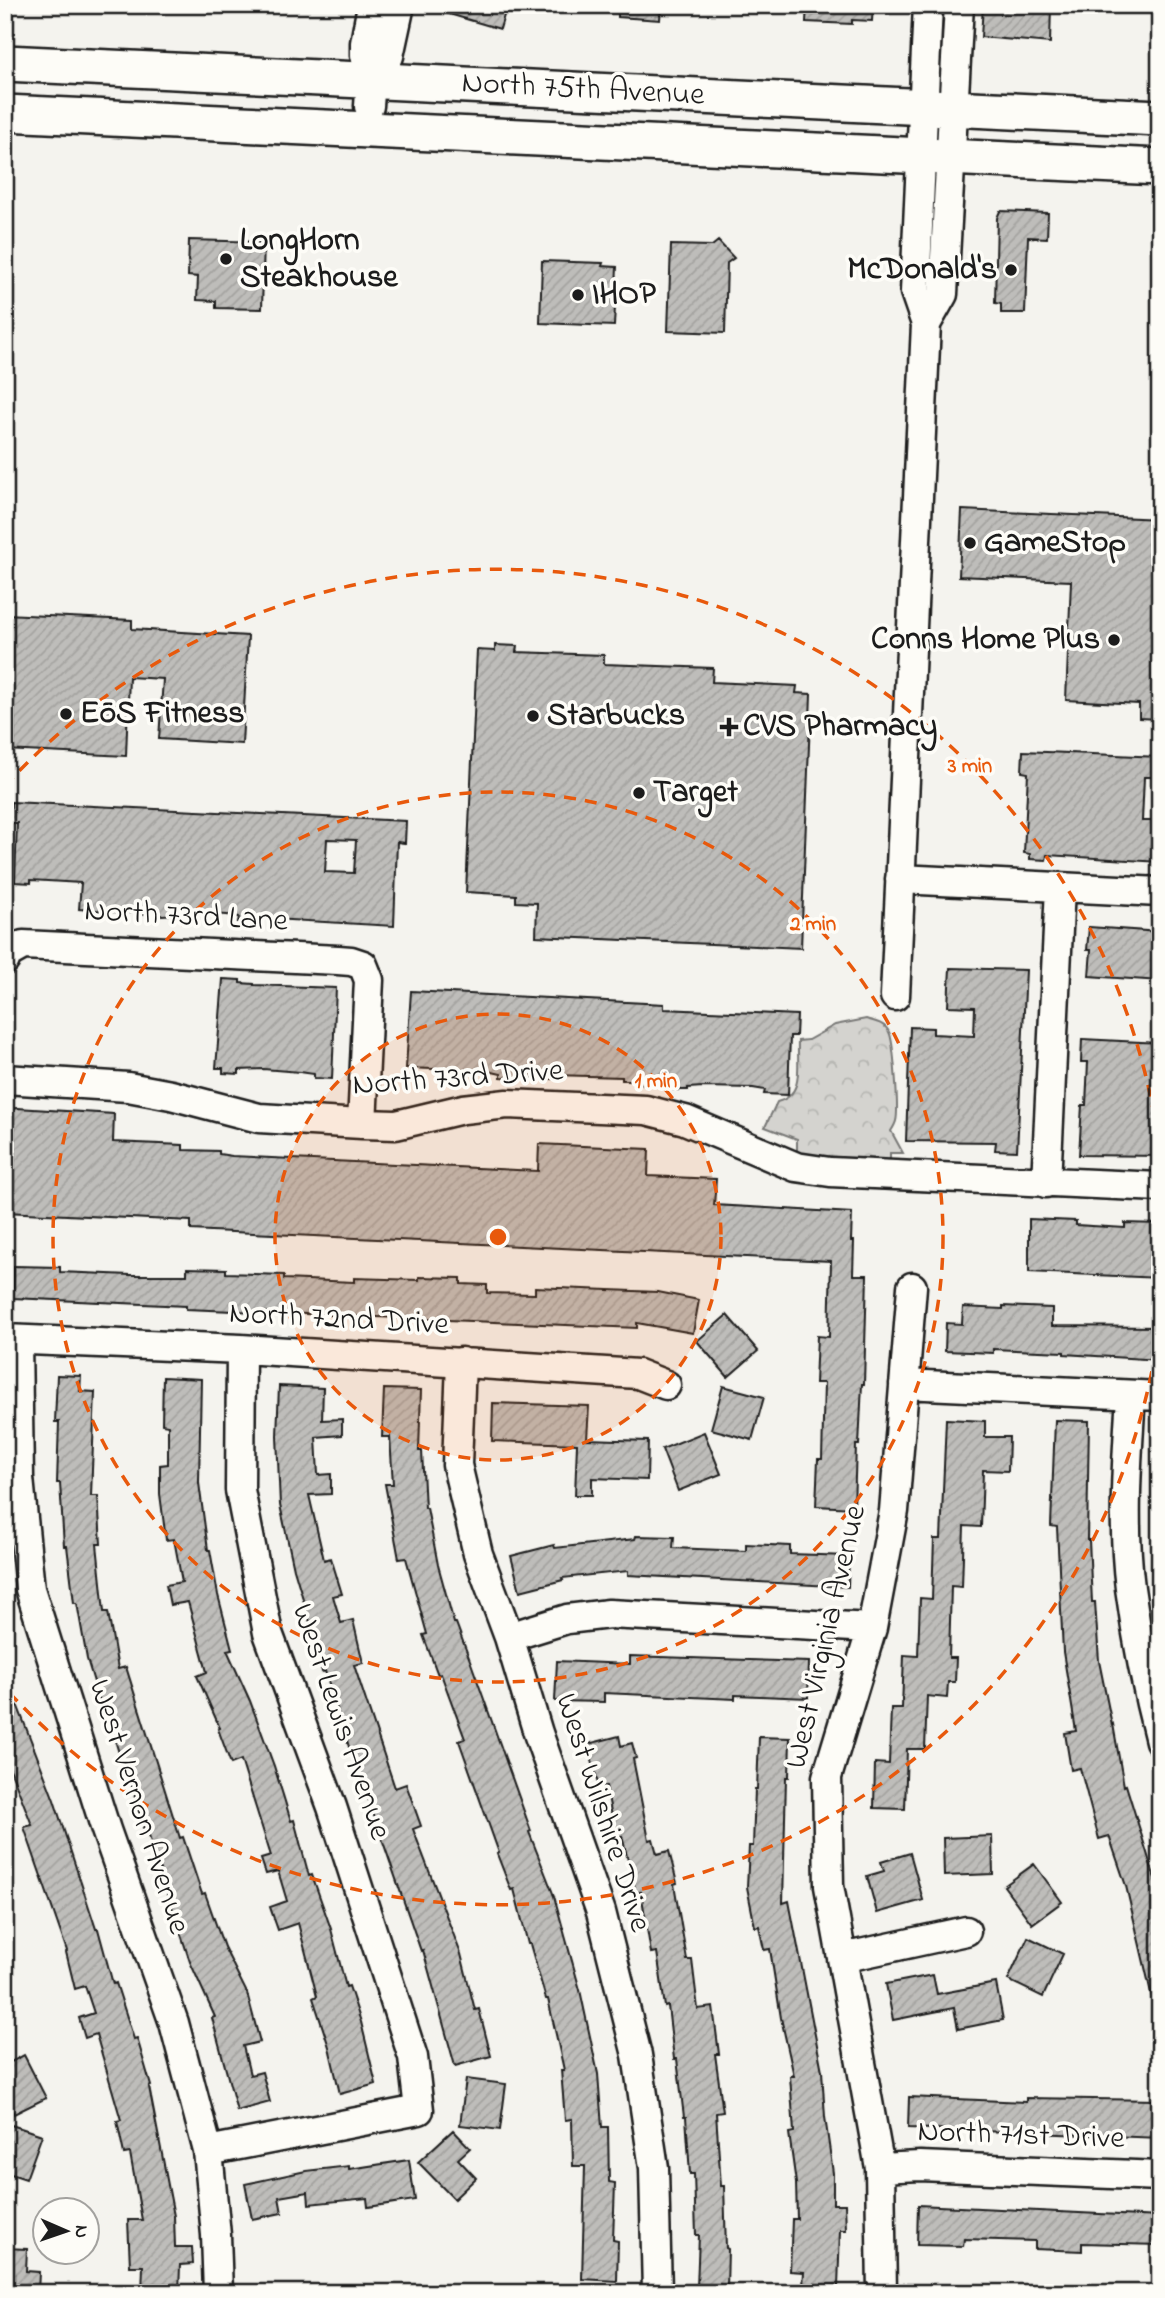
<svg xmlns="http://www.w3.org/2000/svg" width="1165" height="2298" viewBox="0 0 1165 2298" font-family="'Indie Flower',sans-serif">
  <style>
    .park { fill: url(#park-crowns); stroke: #787876; stroke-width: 2 }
    .building { fill: url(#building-hatch); stroke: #1c1c1c; stroke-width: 2; fill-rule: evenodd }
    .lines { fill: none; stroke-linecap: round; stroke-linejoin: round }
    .minor-casing { stroke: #1c1c1c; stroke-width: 33 }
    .major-casing { stroke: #1c1c1c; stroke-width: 40 }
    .minor { stroke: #fdfcf7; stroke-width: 28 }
    .major { stroke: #fdfcf7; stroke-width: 35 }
    .ring { fill: none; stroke: #e8590c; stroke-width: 3.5; stroke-dasharray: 12 9 }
    .poi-dot { fill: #1c1c1c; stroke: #fdfcf7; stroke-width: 2.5 }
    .labels { text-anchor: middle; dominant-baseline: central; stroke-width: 7; stroke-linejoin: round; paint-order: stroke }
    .street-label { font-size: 32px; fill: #1c1c1c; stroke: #fdfcf7 }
    .poi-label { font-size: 32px; font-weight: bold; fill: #1c1c1c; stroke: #fdfcf7; text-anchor: start }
    .centre { fill: #e8590c; stroke: #fdfcf7; stroke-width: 3.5 }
    .ring-label { font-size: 21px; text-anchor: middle; font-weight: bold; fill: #e8590c; stroke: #fdfcf7; stroke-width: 7; stroke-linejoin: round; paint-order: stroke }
  </style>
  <defs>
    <pattern id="park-crowns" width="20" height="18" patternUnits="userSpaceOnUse" patternTransform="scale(1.75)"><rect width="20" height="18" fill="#d4d3cf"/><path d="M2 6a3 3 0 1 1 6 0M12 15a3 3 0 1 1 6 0" fill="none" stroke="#b5b5b1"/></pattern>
    <pattern id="building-hatch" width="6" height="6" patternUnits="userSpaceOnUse" patternTransform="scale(1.75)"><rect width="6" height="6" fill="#bebdba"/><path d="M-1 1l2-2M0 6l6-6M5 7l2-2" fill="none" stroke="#a3a29f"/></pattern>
  </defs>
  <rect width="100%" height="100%" fill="#f4f3ee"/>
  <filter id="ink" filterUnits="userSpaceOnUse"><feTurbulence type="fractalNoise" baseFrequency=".0143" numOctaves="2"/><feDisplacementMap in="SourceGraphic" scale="14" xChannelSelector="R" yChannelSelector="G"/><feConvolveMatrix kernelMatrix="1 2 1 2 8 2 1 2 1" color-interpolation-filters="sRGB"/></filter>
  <g filter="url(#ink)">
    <!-- park -->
    <path class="park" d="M866,1019C875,1022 885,1023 889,1032C894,1041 899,1111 896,1121C895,1125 893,1128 891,1131L903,1153H890V1162L843,1161L797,1152V1139L765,1127L777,1102C805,1095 797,1066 798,1041L808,1040L835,1025Z"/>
    <!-- building -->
    <path class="building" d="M432,5H507L500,29L432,9Z
      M618,5H661L660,20L618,17Z
      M807,5H873L872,21L852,20V24L806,22Z
      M983,5H1051L1050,43L981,37Z
      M1000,211L1048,213L1047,238L1028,237L1025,313H1001V304L995,303L997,218Z
      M189,240L264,242L262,309L216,308V301L197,300L198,277L188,276Z
      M718,241L734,258L727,263L725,333L668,331L671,245L712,246Z
      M542,261L603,263L602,266L617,267L614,326L540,323Z
      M962,510L1160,519V719L1139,718V704L1066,700L1071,581L959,576Z
      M5,614L132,620V629L248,636L242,744L159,739L163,679L129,677L126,756L5,750Z
      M495,645L517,646L516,652L604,655V664L713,668L712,682L797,686L796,693L811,694L801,948L536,936L537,903L516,902V895L466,892L477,650L495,651Z
      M1023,751L1160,757V777H1144L1142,821H1160V862L1047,855L1046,860L1030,859V854L1024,853L1028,773L1022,772Z
      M11,802L406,821L405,843L397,842L394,926L255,918L254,923L238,922L239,917L227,915L194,913L147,916L148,914L79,909L81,883L31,880V883L15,882L17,823H10ZM327,839L356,840L354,873L325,872Z
      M1089,927L1160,932V981L1089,976L1091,950H1087Z
      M950,968L1026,970L1017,1151L995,1150L996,1142L906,1141L910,1027L933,1028V1034L974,1036L975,1007L948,1006Z
      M223,979L240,980V983L254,984V985L336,988L332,1079L314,1078V1074L300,1072L263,1069L239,1070V1074L223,1073V1068H216Z
      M411,991L664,1004V1009L797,1015L796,1036H790L788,1095L764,1094L765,1090L753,1088L703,1087L688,1088V1090H674V1085L635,1083V1080H622V1077L554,1075V1079L518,1078L501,1077V1074L488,1071L406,1068Z
      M1082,1039L1160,1043V1156L1079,1155L1082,1105H1086L1088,1062H1081Z
      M17,1108L114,1114L113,1142L183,1145V1150L219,1151V1154L232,1156L538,1171L539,1144L649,1149L648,1176L716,1179L714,1205L852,1213L851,1241H854L853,1275H867L864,1384H862L859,1445H856L854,1508L816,1506L818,1459H822L824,1383H815L817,1336L829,1337L831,1261L191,1230V1221L5,1212V1109Z
      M1029,1219L1076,1221V1225L1125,1228V1223L1160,1224V1278L1029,1272Z
      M14,1266L60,1267V1272L131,1275H187V1268L226,1269V1273L284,1275V1279L354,1282V1278L419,1280V1277L461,1278V1284L487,1285V1293L535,1294V1287L658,1292L699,1300L693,1333L637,1323V1328L186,1309V1306L13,1298Z
      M1003,1306L1052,1308V1326L1160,1327V1360L1064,1354V1352L993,1349V1353L945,1351L946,1323L962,1324L963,1307L1003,1309Z
      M727,1315L758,1351L728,1377L697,1341Z
      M57,1375L81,1376L80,1391L95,1392L91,1496H98L101,1544H97L104,1612H108L118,1669L126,1667L180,1838L183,1837L202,1894L205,1893L224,1947L247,1993L260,2042L243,2046L250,2075L262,2072L270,2102L237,2111L212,2018L215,2017L190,1962L148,1833L145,1834L130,1779H127L110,1724L107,1725L87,1659L77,1603H74L67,1546H64L60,1483H57L59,1422H55Z
      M163,1377L201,1379L199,1483L208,1550H210L218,1595L232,1649L227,1650L250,1701L274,1766L291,1821L294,1820L309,1876L312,1875L331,1929L346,1987L349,1986L361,2022L376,2084L340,2094L329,2047L313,1998L317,1996L298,1923L278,1930L270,1907L287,1901L278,1871L266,1874L261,1859L271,1856L241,1760L231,1764L218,1729L220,1728L197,1676L207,1672L188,1602L170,1605L166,1585L182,1582L174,1539L166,1540L160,1494V1465L168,1464V1425L162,1424Z
      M279,1386L323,1388L322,1420L342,1419V1435L316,1437L318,1475L331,1474V1494L309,1495L324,1560L331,1558L342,1594L333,1596L341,1623L353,1620L363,1663L354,1665L395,1788L406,1784L421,1826L413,1829L461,1954L475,2010L479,2009L491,2056L455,2066L423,1950L421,1951L364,1787L362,1788L325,1671L322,1672L312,1629L294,1569L280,1505L277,1436Z
      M723,1386L764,1397L752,1440L711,1429Z
      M384,1389L421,1390L419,1451H422L425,1508H427L438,1565L454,1623H456L471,1663L531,1831L529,1832L554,1896L580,1990L598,2074L602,2127H608L609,2182L615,2183L613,2240L618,2241L617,2281L582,2279L585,2166H573L572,2119L565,2120L561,2070H564L548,1999H546L530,1944H528L514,1889L511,1890L497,1854L499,1853L459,1741L465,1739L441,1674L438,1675L423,1635L427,1634L406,1558L399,1559L385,1484H393L390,1437H382Z
      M493,1403L589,1406L587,1439L648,1441L647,1480L592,1478V1495H575L577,1444L492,1441Z
      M946,1419L985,1421V1437H1009L1008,1471L983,1470L981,1527L964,1526L962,1587L951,1586L949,1658H956L955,1682H948L947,1698L927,1696L925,1749H907L905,1809L874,1808L875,1763L889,1764L891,1708H902L904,1655L918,1656L920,1598L932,1599L934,1539H941Z
      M1055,1420L1089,1421L1087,1540H1089L1092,1602H1095L1099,1661L1112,1725L1113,1724L1124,1786L1126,1785L1160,1895V2009L1155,2010L1126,1886L1109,1836L1099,1839L1080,1768L1071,1770L1065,1733L1076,1731L1063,1652L1057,1527L1051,1526Z
      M704,1432L721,1474L678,1491L662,1449Z
      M636,1536L674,1537L673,1548L746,1551V1544L790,1546V1554L849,1556L848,1587L628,1575V1571L562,1578L563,1580L520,1591L511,1556L554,1545L555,1548L635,1539Z
      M630,1656L809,1662L808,1698L735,1695V1699L604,1693V1702L555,1701L557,1661L630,1664Z
      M5,1673L54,1800L96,1929H98L113,1984L116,1983L134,2039L137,2038L151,2086L149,2087L174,2216L175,2247H192L193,2264L180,2265L179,2293H142L143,2266H130L128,2220H142L130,2153L124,2154L117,2121L121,2120L96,2034L85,2038L79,2018L94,2013L85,1986L75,1989L66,1952L67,1951L24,1827L32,1825L5,1756Z
      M619,1736L621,1746L632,1743L636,1758L633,1759L649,1840L653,1839L657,1854L669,1851L677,1883L674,1884L687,1960H692L698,2009L713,2007L719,2054H715L723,2112L716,2113L721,2186H724L726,2248L728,2249L727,2289L697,2288L699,2235H696L694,2174H690L686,2117H684L677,2059H674L668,2006L665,2007L657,1952L651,1953L641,1892L636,1893L622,1836L616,1837L606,1786L599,1788L588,1744Z
      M759,1737L790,1738L789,1777H786L783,1903L789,1901L822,2071L825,2117L833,2173V2204H845L846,2230H840L838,2287L803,2286L804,2272L790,2271L792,2219H797L796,2183L789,2133L794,2132L790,2076H794L781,2018L770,1949L764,1950L759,1926L755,1927L747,1887L749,1846H753L755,1789H757Z
      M992,1836L993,1874L944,1876L943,1838Z
      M910,1853L923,1900L877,1913L867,1876L884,1871L881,1862Z
      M1034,1864L1062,1902L1032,1924L1004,1886Z
      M1028,1937L1063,1954L1043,1997L1008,1980Z
      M933,1975L937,1994L996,1983L1003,2020L958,2029L954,2008L893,2020L886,1984Z
      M24,2055L46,2098L14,2114L5,2097V2065Z
      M466,2079L506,2084L500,2130L460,2125Z
      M909,2097L1026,2102V2098L1160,2100V2138L908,2128Z
      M5,2123L42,2135L26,2179L5,2172Z
      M453,2130L470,2148L458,2159L476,2178L454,2199L418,2162Z
      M409,2160L415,2200L368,2207L367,2198L309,2204L308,2192L279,2197L282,2213L252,2219L245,2184L306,2171L349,2166V2169Z
      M918,2205L1160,2217V2245L1082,2243V2251L1035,2249V2241L964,2239L963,2246L917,2245Z
      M5,2248L27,2249L26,2271L39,2272L38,2293H5Z"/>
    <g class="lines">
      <!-- minor casing -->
      <g class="minor-casing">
        <path id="minor" d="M371,80L389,56L400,5
          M369,106L371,80L365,55V43L372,5
          M926,324L943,294L959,5
          M900,879L1160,892
          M5,960L7,954L23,945L338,960L351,961L363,965L369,980L362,1124
          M895,996L926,324L915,292L928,5
          M5,1079L128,1087L171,1095L259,1118L362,1124L396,1125L463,1109L507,1104L646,1110L685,1120L796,1167L830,1172L1160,1187
          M1046,1183L1060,887
          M5,1339L241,1349L638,1374L666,1385
          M17,1340L19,1478L30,1589L106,1830L174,2023L208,2151L216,2235L218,2293
          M461,1362L457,1465L478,1554L509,1637L538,1733L601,1912L637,2055L654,2168L657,2293
          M904,1384L1160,1396
          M1131,1395C1127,1459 1122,1524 1130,1588C1137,1640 1147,1691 1160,1741
          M509,1637L567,1619L609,1614L872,1628
          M842,1958L966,1931
          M208,2151L419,2110L413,2057L332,1807L268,1633L240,1490L241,1349
          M880,2168L920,2166L1160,2176
          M882,2293L880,2168L829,1886L827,1777L872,1628L894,1511L912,1287"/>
      </g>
      <!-- major casing -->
      <g class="major-casing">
        <path id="major" d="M5,63L1160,118
          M5,113L1160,167"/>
      </g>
      <!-- minor -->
      <use href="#minor" class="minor"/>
      <!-- major -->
      <use href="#major" class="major"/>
    </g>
  </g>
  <!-- distance rings -->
  <circle cx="498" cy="1237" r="223" fill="#e8590c" fill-opacity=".12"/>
  <g class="ring">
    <circle cx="498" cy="1237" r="223"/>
    <circle cx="498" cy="1237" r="445"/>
    <path d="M1159 1330A668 668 0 0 1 5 1688M5 786A668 668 0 0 1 1159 1144"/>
  </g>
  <!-- markers -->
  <g class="poi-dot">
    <circle cx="226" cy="259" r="7"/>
    <circle cx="1011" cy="270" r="7"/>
    <circle cx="578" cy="295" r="7"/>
    <circle cx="970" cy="543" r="7"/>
    <circle cx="1114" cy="640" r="7"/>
    <circle cx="66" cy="714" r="7"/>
    <circle cx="533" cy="716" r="7"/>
    <path d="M725.5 716.5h7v7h7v7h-7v7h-7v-7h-7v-7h7z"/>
    <circle cx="639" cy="793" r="7"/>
  </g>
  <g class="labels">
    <!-- street labels -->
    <g class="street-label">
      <text transform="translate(583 90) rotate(3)">North 75th Avenue</text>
      <text transform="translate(186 917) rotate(3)">North 73rd Lane</text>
      <text transform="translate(458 1079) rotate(-4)">North 73rd Drive</text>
      <text transform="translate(339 1320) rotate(3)">North 72nd Drive</text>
      <text transform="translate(827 1637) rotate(-77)">West Virginia Avenue</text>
      <text transform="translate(340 1722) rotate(71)">West Lewis Avenue</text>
      <text transform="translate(138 1807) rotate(72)">West Vernon Avenue</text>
      <text transform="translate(602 1813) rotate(72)">West Wilshire Drive</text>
      <text transform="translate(1021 2136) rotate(2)">North 71st Drive</text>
    </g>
    <!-- poi labels -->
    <g class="poi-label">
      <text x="240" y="241">LongHorn<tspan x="240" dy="37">Steakhouse</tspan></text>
      <text x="997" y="270" text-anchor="end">McDonald's</text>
      <text x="592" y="295">IHOP</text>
      <text x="984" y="543">GameStop</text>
      <text x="1100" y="640" text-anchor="end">Conns Home Plus</text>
      <text x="80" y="714">EōS Fitness</text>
      <text x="547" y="716">Starbucks</text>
      <text x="743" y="727">CVS Pharmacy</text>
      <text x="653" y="793">Target</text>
    </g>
  </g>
  <circle cx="498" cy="1237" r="10" class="centre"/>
  <g class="ring-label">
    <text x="970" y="772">3 min</text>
    <text x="813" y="930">2 min</text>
    <text x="656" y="1087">1 min</text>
  </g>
  <!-- margin -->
  <rect width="1165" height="2298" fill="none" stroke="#fdfcf7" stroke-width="28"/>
  <rect x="14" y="14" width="1137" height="2270" fill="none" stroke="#1c1c1c" stroke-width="2.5" filter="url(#ink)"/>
  <!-- north arrow -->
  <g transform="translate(66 2231) rotate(92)"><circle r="33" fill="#fdfcf7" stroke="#a3a29f" stroke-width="2"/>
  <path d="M0-5L12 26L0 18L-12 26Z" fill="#1c1c1c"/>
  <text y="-10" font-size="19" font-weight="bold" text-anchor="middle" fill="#1c1c1c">N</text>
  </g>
</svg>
